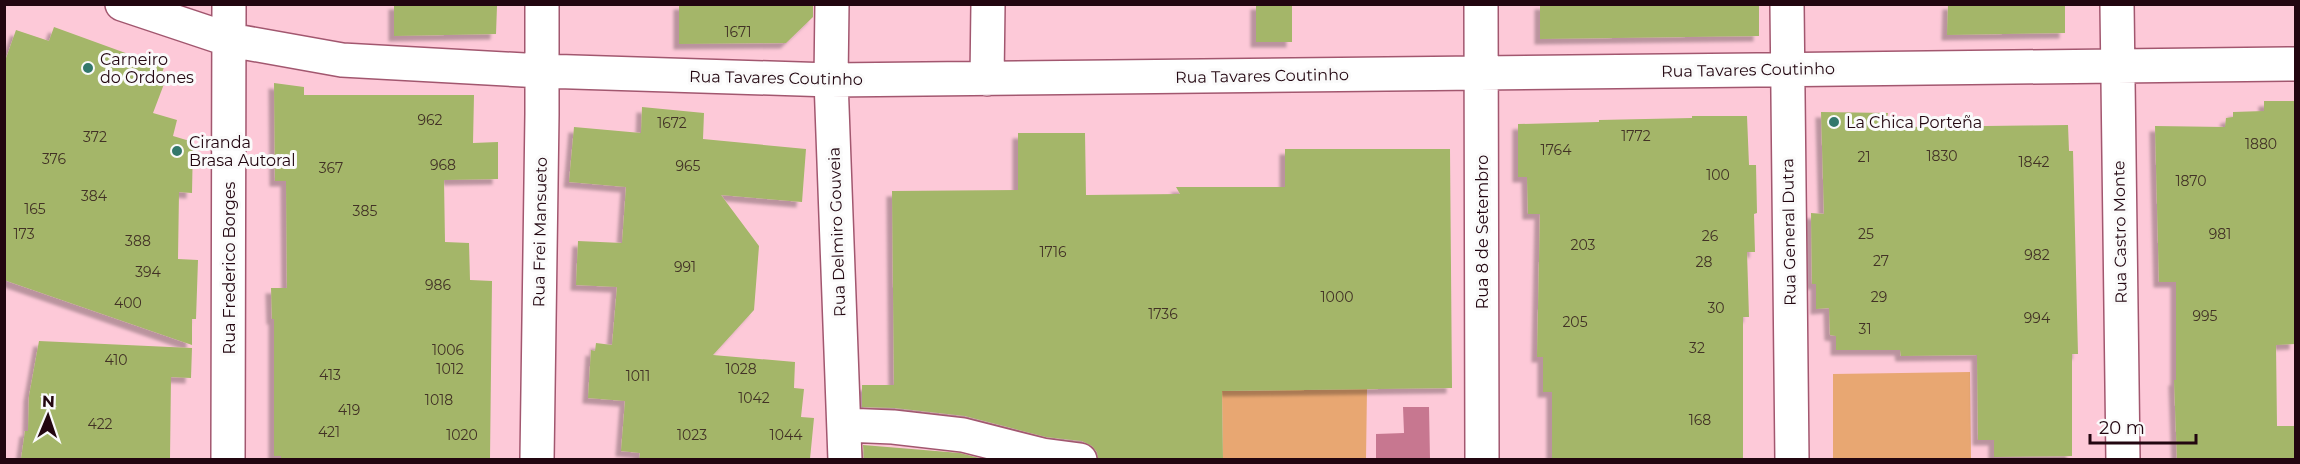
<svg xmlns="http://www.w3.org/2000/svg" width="2300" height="464" viewBox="0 0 2300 464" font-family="Montserrat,sans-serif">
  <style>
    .green { fill: #e8a772 }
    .water { fill: #c77790 }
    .building { fill: #a4b669; filter: url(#shadow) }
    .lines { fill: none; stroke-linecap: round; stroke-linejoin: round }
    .minor-casing { stroke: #a2576f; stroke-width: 36 }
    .minor { stroke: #fff; stroke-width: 33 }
    .poi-dot { fill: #33786b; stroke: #fafafa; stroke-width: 2 }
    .labels { text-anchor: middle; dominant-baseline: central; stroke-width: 6; stroke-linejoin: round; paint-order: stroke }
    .number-label { font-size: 14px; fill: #423226 }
    .poi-label { font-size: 16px; fill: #220610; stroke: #fafafa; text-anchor: start }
    .street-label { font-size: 16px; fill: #220610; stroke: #fafafa }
  </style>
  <defs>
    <filter id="shadow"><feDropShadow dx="-5.5" dy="5.5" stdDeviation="1.5" flood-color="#0004"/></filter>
  </defs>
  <rect width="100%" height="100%" fill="#fdc9d8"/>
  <!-- green -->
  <path class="green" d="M1970,372L1971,459H1833V374Z
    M1367,389L1366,459H1223L1222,391Z"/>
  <!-- water -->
  <path class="water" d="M1403,407H1429L1430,459H1376V434L1404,433Z"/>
  <!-- building -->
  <path class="building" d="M394,4H494V6H497L496,34L394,36Z
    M679,4H813V17L786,43L679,44Z
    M1256,4H1292V42H1256Z
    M1540,4H1759V36L1540,39Z
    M1948,4H2065V33L1947,35Z
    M54,27L164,67L159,82L164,84L153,113L177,120L173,136L193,142L192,193L179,192L178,259L198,260L196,319H192V345L4,280V64L16,30L49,41Z
    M274,83L304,87V95H474L473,143L498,142V179L444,180L445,242L469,243L470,280L492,281L490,459H281V456H274V319H272L271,288H287L286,181H275Z
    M2264,101H2295V344L2276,345L2277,426H2295V459H2177L2174,380H2176V282H2159L2155,126L2225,127L2226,118L2233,117V112L2264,111Z
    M642,107L704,113L703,139L806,149L802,202L721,195L759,246L754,310L713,355L795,362L794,388L804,389L801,417L814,418L810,459H639L640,453L621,451L625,401L588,398L591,350L595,351L596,343L612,345L617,287L576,285L578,241L622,243L626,187L569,182L574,127L641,133Z
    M1821,112L1888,113L1887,118H1905V127L2068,125L2069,151H2073L2078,354H2072V456L1994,457V440H1978L1977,355L1901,356L1900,350H1836V336L1830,335L1829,308L1816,309V284H1812L1811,213L1824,214Z
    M1692,116H1747L1749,165H1756L1757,213L1754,214L1755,252H1747L1749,317H1743V459H1552V392H1543V357H1537L1540,214H1528L1527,177H1518V124L1599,122V120L1692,118Z
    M1018,133H1085L1086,195L1180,194L1176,187H1285V149H1450L1452,388L1222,391L1223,459H1098L1097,452L1092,446L1082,441L1046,437L965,416L895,408L862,407V385H894L892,191L1018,190Z
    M39,341L192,348L191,378L171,377L170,459H21L25,431H28L29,396Z
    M863,445L960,453L983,459H864Z"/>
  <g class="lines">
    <!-- minor casing -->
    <g class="minor-casing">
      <path id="minor" d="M122,4L230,40L342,60L542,71L831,80L2296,64
        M832,4L831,80L845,460
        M1481,4L1482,460
        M1787,4L1792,460
        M2117,4L2123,460
        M987,79L988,4
        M844,425L893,427L963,435L1042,455L1080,460
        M228,460L229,4
        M537,460L542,114V4"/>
    </g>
    <!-- minor -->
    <use href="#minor" class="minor"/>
  </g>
  <!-- markers -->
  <g class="poi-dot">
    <circle cx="88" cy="68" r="6"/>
    <circle cx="1834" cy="122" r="6"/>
    <circle cx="177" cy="151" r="6"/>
  </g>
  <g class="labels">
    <!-- number labels -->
    <g class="number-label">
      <text x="738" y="32">1671</text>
      <text x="430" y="120">962</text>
      <text x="672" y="123">1672</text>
      <text x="1636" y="136">1772</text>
      <text x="95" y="137">372</text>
      <text x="2261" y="144">1880</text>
      <text x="1556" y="150">1764</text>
      <text x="1942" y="156">1830</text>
      <text x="1864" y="157">21</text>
      <text x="54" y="159">376</text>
      <text x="2034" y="162">1842</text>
      <text x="443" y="165">968</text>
      <text x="688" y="166">965</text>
      <text x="331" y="168">367</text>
      <text x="1718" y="175">100</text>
      <text x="2191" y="181">1870</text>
      <text x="94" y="196">384</text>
      <text x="35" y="209">165</text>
      <text x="365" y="211">385</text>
      <text x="24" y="234">173</text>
      <text x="1866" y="234">25</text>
      <text x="2220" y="234">981</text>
      <text x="1710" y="236">26</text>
      <text x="138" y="241">388</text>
      <text x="1583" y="245">203</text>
      <text x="1053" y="252">1716</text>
      <text x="2037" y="255">982</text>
      <text x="1881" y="261">27</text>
      <text x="1704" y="262">28</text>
      <text x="685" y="267">991</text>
      <text x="148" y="272">394</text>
      <text x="438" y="285">986</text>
      <text x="1337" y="297">1000</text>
      <text x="1879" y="297">29</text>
      <text x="128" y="303">400</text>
      <text x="1716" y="308">30</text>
      <text x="1163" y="314">1736</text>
      <text x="2205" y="316">995</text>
      <text x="2037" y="318">994</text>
      <text x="1575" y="322">205</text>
      <text x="1865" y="329">31</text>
      <text x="1697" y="348">32</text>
      <text x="448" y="350">1006</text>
      <text x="116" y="360">410</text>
      <text x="450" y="369">1012</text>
      <text x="741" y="369">1028</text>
      <text x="330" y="375">413</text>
      <text x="638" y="376">1011</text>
      <text x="754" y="398">1042</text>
      <text x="439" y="400">1018</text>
      <text x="349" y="410">419</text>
      <text x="1700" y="420">168</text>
      <text x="100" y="424">422</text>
      <text x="329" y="432">421</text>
      <text x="462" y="435">1020</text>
      <text x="692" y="435">1023</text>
      <text x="786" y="435">1044</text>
    </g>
    <!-- poi labels -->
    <g class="poi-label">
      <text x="100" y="59">Carneiro<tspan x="100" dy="18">do Ordones</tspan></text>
      <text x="1846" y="122">La Chica Porteña</text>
      <text x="189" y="142">Ciranda<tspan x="189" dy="18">Brasa Autoral</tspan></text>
    </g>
    <!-- street labels -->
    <g class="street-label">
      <text transform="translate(1748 70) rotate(-1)">Rua Tavares Coutinho</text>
      <text transform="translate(1262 76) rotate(-1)">Rua Tavares Coutinho</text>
      <text transform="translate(776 78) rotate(1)">Rua Tavares Coutinho</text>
      <text transform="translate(540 232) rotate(-89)">Rua Frei Mansueto</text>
      <text transform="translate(837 232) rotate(-92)">Rua Delmiro Gouveia</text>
      <text transform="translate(1482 232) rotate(-90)">Rua 8 de Setembro</text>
      <text transform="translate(1789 232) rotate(-91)">Rua General Dutra</text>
      <text transform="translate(2120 232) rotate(-91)">Rua Castro Monte</text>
      <text transform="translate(229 268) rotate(-90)">Rua Frederico Borges</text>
    </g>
  </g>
  <!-- border -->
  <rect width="2300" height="464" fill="none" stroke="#220610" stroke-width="12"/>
  <!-- north arrow -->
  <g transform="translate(48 416) rotate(2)" stroke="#fafafa" stroke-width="4.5" paint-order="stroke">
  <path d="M0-4.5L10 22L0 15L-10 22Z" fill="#220610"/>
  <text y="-9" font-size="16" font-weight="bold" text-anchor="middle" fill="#220610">N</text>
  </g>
  <!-- scale -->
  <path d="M2090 434v9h106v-9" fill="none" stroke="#220610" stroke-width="3"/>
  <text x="2099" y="434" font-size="18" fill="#220610" stroke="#fafafa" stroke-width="4.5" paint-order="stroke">20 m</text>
</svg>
